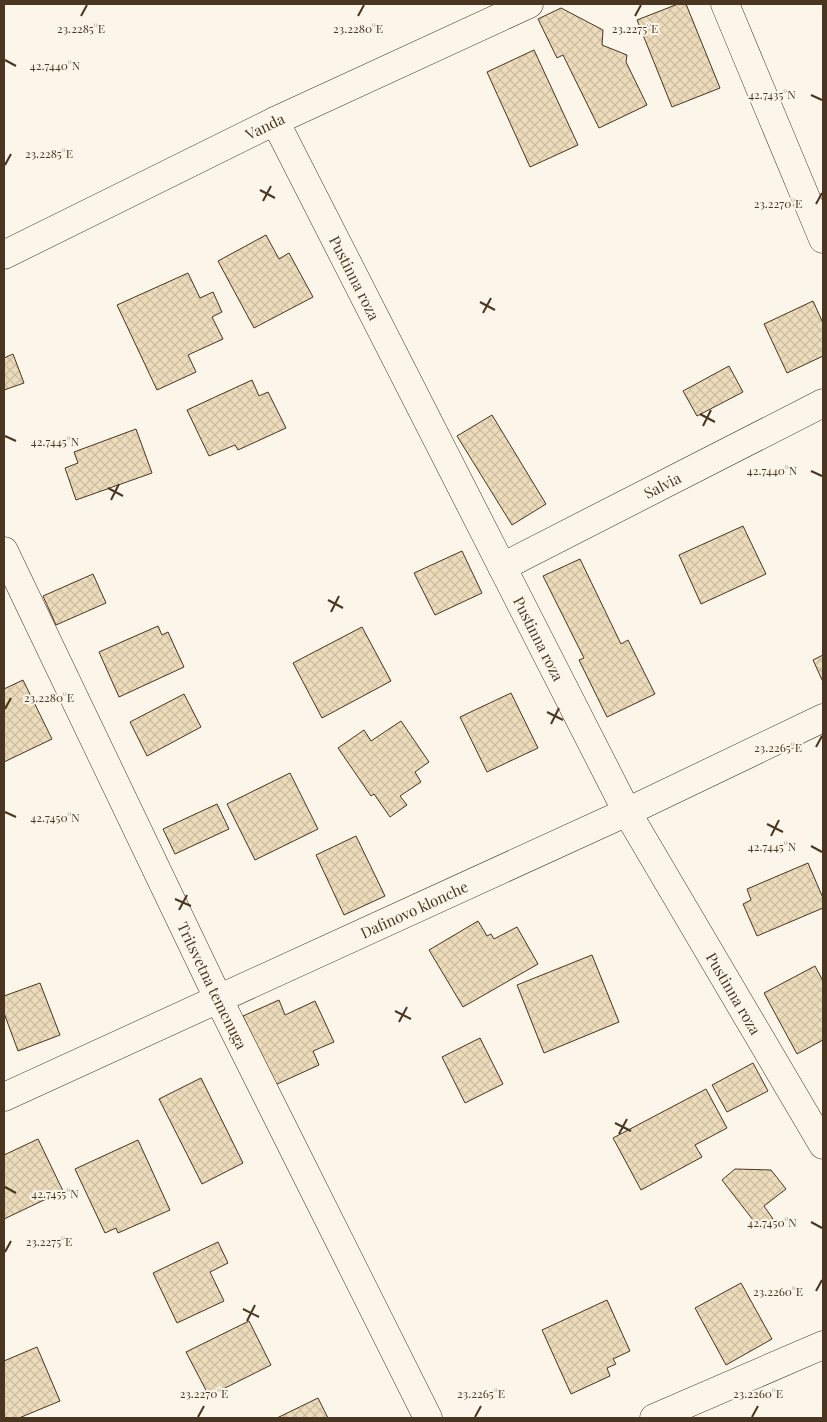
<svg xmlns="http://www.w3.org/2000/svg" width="827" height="1422" viewBox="0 0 827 1422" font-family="'Playfair Display',serif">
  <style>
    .building { fill: url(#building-cross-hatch); stroke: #4a3520 }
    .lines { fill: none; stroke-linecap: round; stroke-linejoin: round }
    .minor-casing { stroke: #4a3520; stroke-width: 29 }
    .minor { stroke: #fbf6e9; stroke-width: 28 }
    .ticks { fill: none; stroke: #4a3520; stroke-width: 2 }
    .labels { text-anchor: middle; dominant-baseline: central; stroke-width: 4; stroke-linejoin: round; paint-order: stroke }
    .street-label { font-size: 15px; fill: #4a3520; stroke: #fbf6e9 }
    .ticks-label { font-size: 12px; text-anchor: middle; fill: #4a3520; stroke: #fbf6e9; stroke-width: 4; stroke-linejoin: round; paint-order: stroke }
  </style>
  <defs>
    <pattern id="building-cross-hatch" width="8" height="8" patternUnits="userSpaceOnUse" patternTransform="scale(1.25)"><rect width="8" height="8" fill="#ecdcbc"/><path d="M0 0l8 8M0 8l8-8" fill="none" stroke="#ccbda1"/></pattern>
  </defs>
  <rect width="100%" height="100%" fill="#fbf6e9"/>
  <!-- building -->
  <path class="building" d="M678,4H686L720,88L672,107L637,20Z
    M561,8L603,30L602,45L627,55L626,62L647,105L599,128L563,55L557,58L538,19Z
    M534,50L578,145L530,167L487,72Z
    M266,235L279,259L289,253L313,297L254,328L218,261Z
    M188,273L200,298L213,292L222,312L212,317L223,339L188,355L196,372L157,390L117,305Z
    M813,301L823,323V356L787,373L764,324Z
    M13,354L24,383L4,390V358Z
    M729,366L743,392L697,416L683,391Z
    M252,380L259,396L268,392L286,428L238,450L235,445L209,456L187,410Z
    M492,415L546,504L512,525L457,436Z
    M136,429L152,473L76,500L65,468L78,463L74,452Z
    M743,526L766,574L701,604L679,555Z
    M462,551L482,593L435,615L414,573Z
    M580,559L621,644L628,640L655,694L607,717L579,660L584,658L543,576Z
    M93,574L106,603L56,625L43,596Z
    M158,626L162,635L168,632L184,667L119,697L99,652Z
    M362,627L391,681L322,718L293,663Z
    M823,655V682L813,660Z
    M23,680L52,739L4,762V689Z
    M511,693L538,748L487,772L460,717Z
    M184,694L201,727L147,756L130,722Z
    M401,721L429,762L415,772L421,782L400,796L407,805L390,817L374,794L371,796L338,748L364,730L371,741Z
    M290,773L318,829L255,860L227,804Z
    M217,804L229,829L175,854L163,829Z
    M356,836L385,896L344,915L316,855Z
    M808,863L823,898V908L757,936L743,904L751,900L747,889Z
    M478,921L487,936L491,934L494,939L517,927L538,964L463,1007L429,950Z
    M592,955L619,1022L544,1053L517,985Z
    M815,966L823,981V1040L797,1054L764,993Z
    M40,983L60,1035L18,1051L4,1013V996Z
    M279,1000L285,1015L315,1001L334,1042L313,1051L319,1065L275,1085L243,1016Z
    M480,1038L503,1084L465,1103L442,1057Z
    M753,1063L768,1091L727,1112L712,1085Z
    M201,1078L243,1163L202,1184L159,1099Z
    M706,1089L727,1128L695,1145L702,1157L641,1190L613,1138Z
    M38,1139L63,1191L4,1219V1155Z
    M138,1140L170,1210L118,1233L116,1228L105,1233L75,1169Z
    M735,1169L771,1170L786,1189L764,1206L773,1219L760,1229L722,1180Z
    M218,1242L228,1263L210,1272L224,1301L177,1323L153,1273Z
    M741,1283L772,1339L726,1365L695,1308Z
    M607,1300L630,1351L613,1359L616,1364L607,1368L610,1376L571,1394L542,1330Z
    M249,1321L271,1365L209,1396L186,1352Z
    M37,1347L60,1401L19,1418H4V1361Z
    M318,1398L328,1418H277Z"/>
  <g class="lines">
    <!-- minor casing -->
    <g class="minor-casing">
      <g id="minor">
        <path d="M725,4L823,239"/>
        <path id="s1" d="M275,121L627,812L823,1145"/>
        <path id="s2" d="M4,255L275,121L529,4"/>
        <path id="s3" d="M4,551L218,998L428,1418"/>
        <path id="s4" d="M502,567L823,403"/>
        <path id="s5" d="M4,1097L627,812L823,718"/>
        <path d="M654,1418L823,1345"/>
      </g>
    </g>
    <!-- minor -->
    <use href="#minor" class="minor"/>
  </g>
  <!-- ticks -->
  <path class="ticks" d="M81,16L87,5M358,16L364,5M635,16L641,5M5,60L16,66M811,95L822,100M5,165L11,154M260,190L275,198M263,201L271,186M816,204L822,193M480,302L495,310M483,313L491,298M700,414L715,422M703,426L711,410M5,436L16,441M811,471L822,476M108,488L123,496M111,500L119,484M328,600L343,608M331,612L339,596M5,709L11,698M547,712L563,720M551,724L559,708M816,747L822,736M5,812L16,817M767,824L783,832M771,836L779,820M811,846L822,852M175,899L191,906M179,910L187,895M395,1011L411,1019M399,1022L407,1007M615,1123L631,1131M619,1134L627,1119M5,1187L16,1193M811,1222L822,1228M5,1252L11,1241M816,1291L822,1280M243,1309L259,1317M247,1321L255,1305M198,1417L204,1406M475,1417L481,1406M752,1417L758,1406"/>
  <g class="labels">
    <!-- street labels -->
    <g class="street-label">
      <text stroke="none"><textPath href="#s2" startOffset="291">Vanda</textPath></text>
      <text stroke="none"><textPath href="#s1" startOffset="176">Pustinna roza</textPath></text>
      <text stroke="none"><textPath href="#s4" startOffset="180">Salvia</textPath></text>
      <text stroke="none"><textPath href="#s1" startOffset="581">Pustinna roza</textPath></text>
      <text stroke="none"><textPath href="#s5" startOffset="451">Dafinovo klonche</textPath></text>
      <text stroke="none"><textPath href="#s3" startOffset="482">Tritsvetna temenuga</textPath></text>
      <text stroke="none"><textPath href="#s1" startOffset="986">Pustinna roza</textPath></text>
    </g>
  </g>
  <g class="ticks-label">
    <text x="81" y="33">23.2285°E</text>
    <text x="358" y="33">23.2280°E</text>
    <text x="635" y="33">23.2275°E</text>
    <text x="55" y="70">42.7440°N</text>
    <text x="772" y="99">42.7435°N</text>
    <text x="49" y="158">23.2285°E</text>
    <text x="778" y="208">23.2270°E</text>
    <text x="55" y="446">42.7445°N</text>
    <text x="772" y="475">42.7440°N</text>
    <text x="49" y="702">23.2280°E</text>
    <text x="778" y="752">23.2265°E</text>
    <text x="55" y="822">42.7450°N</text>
    <text x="772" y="851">42.7445°N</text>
    <text x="55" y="1198">42.7455°N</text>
    <text x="772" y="1227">42.7450°N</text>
    <text x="49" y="1246">23.2275°E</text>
    <text x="778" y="1296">23.2260°E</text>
    <text x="204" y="1398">23.2270°E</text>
    <text x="481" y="1398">23.2265°E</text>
    <text x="758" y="1398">23.2260°E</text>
  </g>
  <!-- border -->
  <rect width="827" height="1422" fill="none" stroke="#4a3520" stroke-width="10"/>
</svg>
